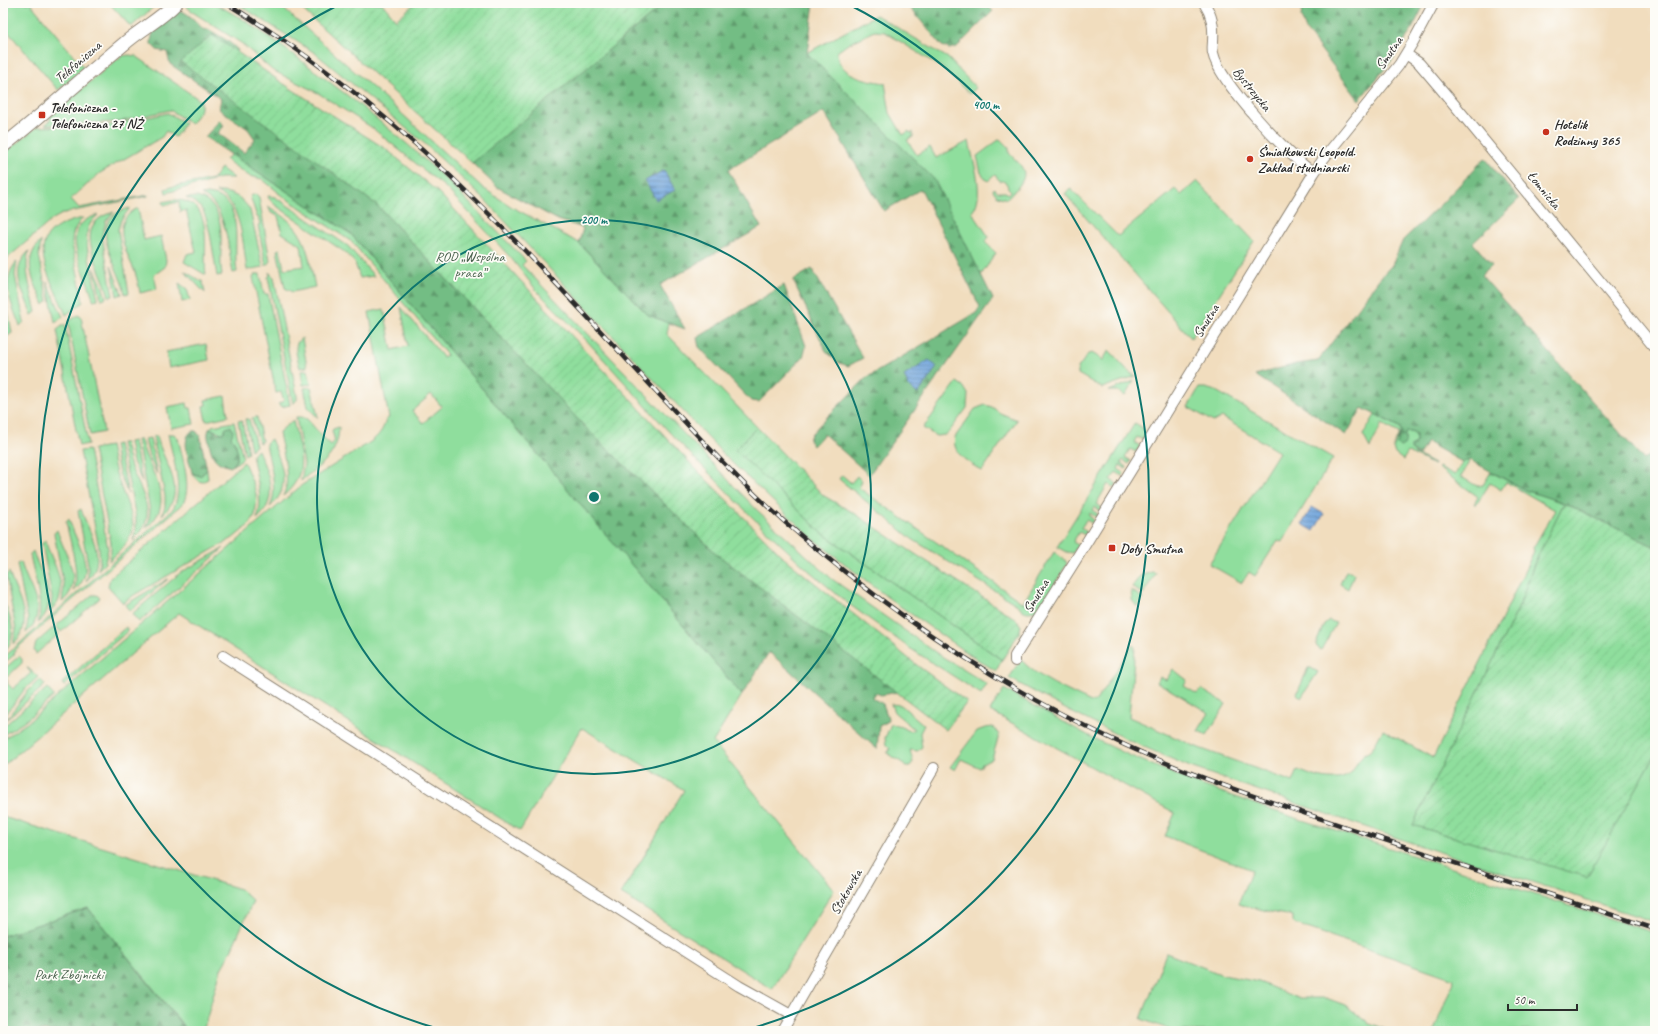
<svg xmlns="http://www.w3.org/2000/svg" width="1658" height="1034" viewBox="0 0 1658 1034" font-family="Caveat,sans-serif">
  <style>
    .green { fill: #8fde9d; stroke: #5d8464; fill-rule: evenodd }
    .forest { fill: url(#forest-firs); stroke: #4f7458 }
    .garden { fill: url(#garden-furrows); stroke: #5d8464 }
    .water { fill: url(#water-rules); stroke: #4e6884 }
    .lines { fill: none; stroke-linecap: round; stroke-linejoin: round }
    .minor-casing { stroke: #8e8474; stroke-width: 12 }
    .tertiary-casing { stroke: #8e8474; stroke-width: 15 }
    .minor { stroke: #fff; stroke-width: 10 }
    .tertiary { stroke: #fff; stroke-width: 13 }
    .rail-casing { stroke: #2b2b2b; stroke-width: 4.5 }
    .rail { stroke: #fdfcf7; stroke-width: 3; stroke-dasharray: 9; stroke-linecap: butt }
    .ring { fill: none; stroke: #0f766e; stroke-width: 2 }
    .poi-dot { fill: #c8321e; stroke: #fdfcf7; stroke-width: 1.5 }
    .labels { text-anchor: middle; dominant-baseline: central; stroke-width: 3.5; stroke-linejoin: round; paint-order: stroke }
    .street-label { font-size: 14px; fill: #2b2b2b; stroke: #fdfcf7 }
    .poi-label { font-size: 14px; font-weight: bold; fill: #2b2b2b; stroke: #fdfcf7; text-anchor: start }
    .park-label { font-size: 14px; fill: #49614d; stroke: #fdfcf7 }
    .centre { fill: #0f766e; stroke: #fdfcf7; stroke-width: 2 }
    .ring-label { font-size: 12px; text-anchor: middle; font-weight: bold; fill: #0f766e; stroke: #fdfcf7; stroke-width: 3.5; stroke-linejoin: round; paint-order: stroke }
  </style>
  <defs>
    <pattern id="forest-firs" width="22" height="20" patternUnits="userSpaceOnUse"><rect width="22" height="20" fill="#73bd84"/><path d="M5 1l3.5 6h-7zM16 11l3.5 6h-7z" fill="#5f9a6c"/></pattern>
    <pattern id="garden-furrows" width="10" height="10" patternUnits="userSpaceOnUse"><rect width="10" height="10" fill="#8fde9d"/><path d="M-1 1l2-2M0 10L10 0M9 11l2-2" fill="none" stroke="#7cbf87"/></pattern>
    <pattern id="water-rules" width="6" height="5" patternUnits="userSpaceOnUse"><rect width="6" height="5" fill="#70a4dc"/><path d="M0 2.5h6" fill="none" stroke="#5c86b3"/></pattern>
  </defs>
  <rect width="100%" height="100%" fill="#fdfcf7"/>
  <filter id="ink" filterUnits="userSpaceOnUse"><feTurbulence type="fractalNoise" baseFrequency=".025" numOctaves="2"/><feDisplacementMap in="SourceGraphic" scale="8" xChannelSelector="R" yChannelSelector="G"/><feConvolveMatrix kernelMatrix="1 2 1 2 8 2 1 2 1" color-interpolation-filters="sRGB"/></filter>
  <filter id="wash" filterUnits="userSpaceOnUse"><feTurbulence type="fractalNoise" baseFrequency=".012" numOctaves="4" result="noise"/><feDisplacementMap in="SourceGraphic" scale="16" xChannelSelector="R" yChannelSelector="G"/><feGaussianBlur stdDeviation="0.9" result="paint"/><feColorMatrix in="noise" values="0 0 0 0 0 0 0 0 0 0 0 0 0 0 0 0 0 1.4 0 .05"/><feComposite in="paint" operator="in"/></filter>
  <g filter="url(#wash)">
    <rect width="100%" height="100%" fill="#f1ddbe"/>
    <!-- green -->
    <path class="green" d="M3,3H32L31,4L84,68L58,90L3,26Z
      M109,3H158L131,27Z
      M186,3H214L246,21L298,58L356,102L406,143L448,181L526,261L522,265L757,510L832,579L938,654L987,684L981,694L908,647L846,602L807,569L752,517L671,434L588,342L537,291L511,258L446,188L371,127L318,93L272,70L241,43L194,13L187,7Z
      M236,3H277L389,102L483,188L512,207L579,243L648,315L669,322L667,334L757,427L736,450L821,532L1002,660L996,671L964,651L887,597L812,538L727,458L486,201L424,143L315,53Z
      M876,15L948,58L976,88L970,94L941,67L885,32L875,31L848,44L837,52C837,75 866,80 885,83L890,113L903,135L909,131L910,133L913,132V137L907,140L917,155L930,147L936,158L969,141C973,161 986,196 972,212L989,237L985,242L996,253L981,275L933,179L807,53Z
      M129,55L136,56L201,101V109L191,124L170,110L118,122L45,125L51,119L49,117L116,60L122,56Z
      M168,113L185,123L175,137L166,131L162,137L100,173L71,199L79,208L148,195V196L64,213L53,219L3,262V154L37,127L112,125Z
      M1000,139L1009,148V153C1020,165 1031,171 1018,187C1014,191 1011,196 1007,199L997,196L993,190L994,188L998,192H1005L1009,194L1011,191L1008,188L1007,184L1003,181H1000L995,175L988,181L981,173L977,156Z
      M231,154L351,234L742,695L713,742L834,890L772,989L621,894L684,790L582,728L520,831L179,613L3,766V739L27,723L302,485L369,443C378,437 384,429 386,419L389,418L369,312L384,309L392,350L408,346L401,307L443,357L447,355L352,242L278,193V192L262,179L249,176L226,160ZM431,394L442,407L423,423L412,411Z
      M221,168L234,178H220L199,185V184L166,193L165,189L171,187L213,179Z
      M1197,181L1254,241L1191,338L1065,194L1070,188L1118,236L1175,189L1181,195Z
      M216,192C231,191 242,197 250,210L263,267L247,270C243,246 242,201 216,192Z
      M208,194C247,198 232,246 237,272L233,273C228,249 227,204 201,195Z
      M256,194L259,197L270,261L266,266L258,225L260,224L258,217H257L250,196Z
      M268,196L275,197L348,246L374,276L360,278L355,263L346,253L275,205L269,199Z
      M197,197C232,206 217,250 222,275L217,276C214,260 210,223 203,211C199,204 193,200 186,198Z
      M172,200C217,198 202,248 206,275L184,262L187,254L196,252L186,210L180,212L179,202L164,205L163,202Z
      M268,206C275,211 283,215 289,221C308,238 310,263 315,287L292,292L285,288L277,250L280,249L284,269L304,266L301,245L282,233L278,216L271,213Z
      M130,208L121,220L118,230L129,293L125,294C120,266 81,221 130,208Z
      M138,208L144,240L161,236L166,260L165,267L154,275L157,289L140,293C139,286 137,279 135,272C126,251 109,222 138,208Z
      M114,212L106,221L102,236L113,296L109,297C103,269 67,224 114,212Z
      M98,215C92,220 88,226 87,233C85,248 95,284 98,299L93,300C88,272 53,227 98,215Z
      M83,218C76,225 72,232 72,243L83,302L66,315C49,273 17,232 83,218Z
      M41,241L39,255L48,301L44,305C35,282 20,262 41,241Z
      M29,251C23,270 32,293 36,312L32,315C24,292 8,272 29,251Z
      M17,261L15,275L24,322L20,326C11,303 0,282 17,261Z
      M111,266L122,294L117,296Z
      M94,268L102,285L106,298L101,299Z
      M184,271L203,282L205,293Z
      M269,272L274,277L297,396V400L293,404L268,277L270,276Z
      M255,274H260L264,294H268L290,405L281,407L278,404L284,401L281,392L276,393L253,277Z
      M47,282L63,317L55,322Z
      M179,283L187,289L190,300L182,302Z
      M3,285L12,333L8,336L3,325Z
      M78,315L81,317L104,432L90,435L68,322Z
      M65,324L88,444L79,446L57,330Z
      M302,338L307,367L300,368C298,359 291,344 302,338Z
      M206,344L209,360L169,368L166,352Z
      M1109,350L1130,373L1136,376L1102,388L1078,374V368L1088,354L1092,353L1103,360Z
      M308,370L311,384L303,385L301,371Z
      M1134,381L1125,396L1118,391H1109Z
      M957,382L963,386L968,394L967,408L949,432L945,435L936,436L923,428Z
      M311,387L318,417H317L308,407L304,388Z
      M1199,388H1205L1216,391L1333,458L1282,542L1278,540L1255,576L1249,572L1242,583L1209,564L1279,452L1222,417L1213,422L1188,407Z
      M225,396L228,416L206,421L203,406L206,405L205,400Z
      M187,403L188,408H191L194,424L171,428L167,407Z
      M985,405L992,407L1000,413L1017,420L982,471C970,463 951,454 955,437L975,409Z
      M1375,415L1400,427L1401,432L1397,440L1405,435L1406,432H1411L1416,435V442L1411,446L1415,454L1434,464V465L1408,452L1403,460L1395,454L1393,448L1399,433L1382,424L1370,448L1363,435Z
      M257,417L262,441L259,443L252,418Z
      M296,417H302L307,419L330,445L335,441L332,431L333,429L339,427C338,458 320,464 301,481L304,464Z
      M245,419H249L256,446L251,450Z
      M242,420L248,453L245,455L238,421Z
      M293,420C299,450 311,473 283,496C292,477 282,452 279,432Z
      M234,422L243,458L233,466C237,458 240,443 230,437C224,432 218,433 212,429H209L212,426Z
      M1135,423L1143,428L1146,436L1144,440L1137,437L1134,442L1140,446L1136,452L1130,449L1125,457L1131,461L1129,464L1123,460L1121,463L1127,467L1126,469L1120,465L1118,469L1124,473L1122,476L1116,472L1111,480L1117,484L1114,488L1108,484L1096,504L1102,508L1100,511L1094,507L1092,510L1098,514L1096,517L1090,513L1089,516L1094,520L1092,523L1086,520L1081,528L1087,532L1085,535L1079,532L1073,542L1078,545L1073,553L1066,552L1057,547Z
      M168,434H174L178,438C182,457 193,489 182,505L15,650L14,655L3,664V658L172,510C185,491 172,456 168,434Z
      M157,436C163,464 190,490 162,515L165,506V496L153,437Z
      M150,438L157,474L149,457L145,439Z
      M271,439C281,462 293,487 270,507C279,488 269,463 266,443Z
      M137,440H141C148,473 179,500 146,528L149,520L150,510Z
      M134,441L142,482L133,462L129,442Z
      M121,443H125C127,451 128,459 131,467C142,494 160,516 133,540L136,529V518Z
      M118,444L128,494L119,473L114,445Z
      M110,446C113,458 114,470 119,482C132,520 146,529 109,561L111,552V543L93,449Z
      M89,450L108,549L105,563L98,570L100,562L99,548L80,451Z
      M258,450C268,473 280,499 257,519C264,499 256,475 252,455Z
      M1470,460L1461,477L1477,486L1483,485L1491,472L1525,490L1564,503L1534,564L1519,607L1413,825L1587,876L1655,755V922L1412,843L1190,767L1126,739L1069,711L1009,678L1021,660C1038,678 1068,691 1091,702H1095L1133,645L1135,647L1129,717L1199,748L1293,782L1298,770C1312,776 1336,785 1350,774C1355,769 1357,761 1362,756C1364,753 1368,753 1370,751C1375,746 1379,736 1383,730L1433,758L1501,621L1534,551L1533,548L1555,510L1506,482L1501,490L1490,483L1477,504H1474L1478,497L1477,496L1438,468L1439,467L1455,475L1462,462Z
      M244,462L254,486L257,498L255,515L250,524L233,538L134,595L123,603L108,586L110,578Z
      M207,470L208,479L202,482L198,481L192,473L200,476Z
      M842,475L851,483L857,476L862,481L859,488L1023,603L1054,552L1065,560L1067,564L1039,609C1031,613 1024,614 1019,606L912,539L839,479Z
      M81,509C88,532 110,560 86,581L88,576V564L78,511Z
      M69,519C76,544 99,570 74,591C80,573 70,542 66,522Z
      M57,530C64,553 86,582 62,602L64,587L54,533Z
      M45,540C52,564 74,591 50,612L52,598L42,543Z
      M224,548L139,622L132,614L180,573Z
      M33,551C40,574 62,602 38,623C44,604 33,573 30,554Z
      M21,562C27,586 51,612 26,633L28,619L17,564Z
      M1346,571H1350L1354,574L1348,589L1340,584Z
      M9,572C16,596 37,623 13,644L16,630L6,575Z
      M1151,572L1156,573L1143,594L1132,587L1140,576Z
      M168,579L130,611L125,605Z
      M1131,590L1143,598L1137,607L1132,600Z
      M92,595H97L100,598L61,632L56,626Z
      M3,600C11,618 19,637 3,653Z
      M1329,620L1336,623L1321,650L1317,647L1316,644L1324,624Z
      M126,627L128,631L64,686L62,683Z
      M53,628L59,634L36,654L34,650L36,643Z
      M19,656L22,659V663L6,678L8,682L7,683L13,689L31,673L27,668H28L38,677L25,689L3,718V670Z
      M1308,668H1311L1318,672L1301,698L1297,694Z
      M1173,669L1187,680L1184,686L1197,694L1201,689L1226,704L1207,735L1198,731L1209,713L1157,682L1160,677L1166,680Z
      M40,679L45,685L5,721L27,692Z
      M47,688L54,696L24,722L3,735V727Z
      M1004,689L1093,738L1131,756L1193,782L1274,811L1655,933V1031H1434L1454,979L1293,923V916L1276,913L1238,904L1252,870L1165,836L1175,813L990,711Z
      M891,704L901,705L924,725L920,733L922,747L918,751L910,750L913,762L910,766H907L887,753L890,749L886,745L885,738L891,724L901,727L910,731L914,729L894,712Z
      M993,727L999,735L992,759L982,764L980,768L961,759L955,770L950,767L977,731L985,728Z
      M3,817L240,889L253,901L229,955L221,969L204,1028L187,1030L88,908L3,936Z
      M1166,953L1223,975L1259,982L1297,998H1326L1345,1005L1369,1023L1390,1031H1174L1141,1019Z"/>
    <!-- forest -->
    <path class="forest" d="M665,3H814L807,53L934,179L993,299L869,475L824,434L813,446L809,440L811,434L829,415L866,378L976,313L980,307L921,189L884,211L824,112L728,170L761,227L660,285L685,329L648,315L579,243L583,228L558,220L497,187L472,163Z
      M906,3H985L993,11L957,47L949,49L942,46Z
      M1303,3H1425L1412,29L1394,58L1359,100L1306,30L1301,17Z
      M177,10C189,12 196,22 204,30L208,29L228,41L238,50L237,53L212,35L300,148L377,205L589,431L718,555L897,692L881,695L876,693L872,698L883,704L888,718L887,722L879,726L877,749L769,652L742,695L351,234L205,137L220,120L224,126L218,133L244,153L255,139L248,129L219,109L221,99L170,64L167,52L157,50L151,44C151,26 164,20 177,10Z
      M1485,158L1519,199L1473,243L1492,265L1481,275L1644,460L1655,451V547L1564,503L1525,490L1470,460L1462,462L1427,442L1419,455L1411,450V446L1416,442V435L1411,432H1406C1404,437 1407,441 1404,446L1400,447L1397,444L1401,432L1400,427L1362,408L1346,435L1255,375L1296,364L1318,361L1379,279L1392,265L1403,240L1441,204Z
      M812,269L863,358L848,366L837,362L826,351L793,280Z
      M784,285L806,346L803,357L759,402L751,401L699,347L697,338Z
      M231,426L233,432L231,437C238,447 241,458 231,467C215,463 212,458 209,442C208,438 207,434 209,429H212L217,433H223L226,428Z
      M192,431H196L200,436L207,470L200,476L192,473C190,461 180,439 192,431Z
      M88,908L186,1030L204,1028L205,1031H3V936Z"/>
    <!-- garden -->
    <path class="garden" d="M295,3H382L396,20L415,3H665L472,163Z
      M212,35L293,90L386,149L439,193L692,465L785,559L918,666L967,702L946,730L718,555L589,431L377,205L181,62Z
      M757,427L824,496L854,513L909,550L1016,619L1021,626L1019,633L1002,660L821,532L735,450Z
      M1564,503L1655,547V755L1587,877L1413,825L1519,607L1534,564Z"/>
    <!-- water -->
    <path class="water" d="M664,170L675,190L656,200L645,181Z
      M929,360L937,367L918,394L909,387L904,376Z
      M1312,507L1324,514L1314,531L1302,524Z"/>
  </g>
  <g filter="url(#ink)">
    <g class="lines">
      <!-- minor casing -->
      <g class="minor-casing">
        <path id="minor" d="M1204,3C1212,15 1214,26 1213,41C1213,44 1212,49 1213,53C1219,82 1289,157 1314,173
          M1406,54L1419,63L1458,109L1655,348
          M223,656L739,986L791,1015
          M1015,661V656L1075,561L1314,173L1324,158L1399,65L1413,42L1434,3
          M782,1031L934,768"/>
      </g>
      <!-- tertiary casing -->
      <g class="tertiary-casing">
        <path id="tertiary" d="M3,146C45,113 84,77 125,43C141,29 161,19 176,3"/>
      </g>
      <!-- minor -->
      <use href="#minor" class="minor"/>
      <!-- tertiary -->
      <use href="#tertiary" class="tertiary"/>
      <!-- rail casing -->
      <g class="rail-casing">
        <path id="rail" d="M226,3C318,59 402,127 478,203C544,268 606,338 670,406C707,446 745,487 786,523C885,609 993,683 1112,739C1196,779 1285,807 1373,836C1467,867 1561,898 1655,929"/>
      </g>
      <!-- rail -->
      <use href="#rail" class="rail"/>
    </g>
  </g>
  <!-- distance rings -->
  <g class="ring">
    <circle cx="594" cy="497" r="277"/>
    <path d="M446 1031A554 554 0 0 1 342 3M846 3A554 554 0 0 1 742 1031"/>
  </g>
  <!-- markers -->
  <g class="poi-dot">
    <rect x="38" y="111" width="8" height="8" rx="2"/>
    <circle cx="1546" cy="132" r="4"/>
    <circle cx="1250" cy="159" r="4"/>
    <rect x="1108" y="544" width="8" height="8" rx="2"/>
  </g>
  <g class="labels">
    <!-- street labels -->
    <g class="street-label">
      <text transform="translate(1389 53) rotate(-55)">Smutna</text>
      <text transform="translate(78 62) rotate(-41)">Telefoniczna</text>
      <text transform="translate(1252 89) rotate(51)">Bystrzycka</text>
      <text transform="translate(1544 190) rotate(51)">Łomnicka</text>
      <text transform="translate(1206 321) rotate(-58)">Smutna</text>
      <text transform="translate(1036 596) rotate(-58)">Smutna</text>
      <text transform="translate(846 892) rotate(-60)">Stokowska</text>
    </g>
    <!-- poi labels -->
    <g class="poi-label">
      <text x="50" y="107">Telefoniczna -<tspan x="50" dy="16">Telefoniczna 27 NŻ</tspan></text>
      <text x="1554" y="124">Hotelik<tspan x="1554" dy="16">Rodzinny 365</tspan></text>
      <text x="1258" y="151">Śmiałkowski Leopold.<tspan x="1258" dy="16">Zakład studniarski</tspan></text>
      <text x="1120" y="548">Doły Smutna</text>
    </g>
    <!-- park labels -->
    <g class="park-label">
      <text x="470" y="256">ROD „Wspólna<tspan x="470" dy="16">praca”</tspan></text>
      <text x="69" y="974">Park Zbójnicki</text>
    </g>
  </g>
  <circle cx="594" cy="497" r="6" class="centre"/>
  <g class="ring-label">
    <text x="986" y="109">400 m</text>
    <text x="594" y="224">200 m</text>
  </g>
  <!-- margin -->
  <rect width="1658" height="1034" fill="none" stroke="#fdfcf7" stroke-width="16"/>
  <!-- scale -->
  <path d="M1508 1004v6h69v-6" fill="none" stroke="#2b2b2b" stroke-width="2"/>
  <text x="1514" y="1004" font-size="12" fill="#2b2b2b" stroke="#fdfcf7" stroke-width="3" paint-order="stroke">50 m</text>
</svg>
